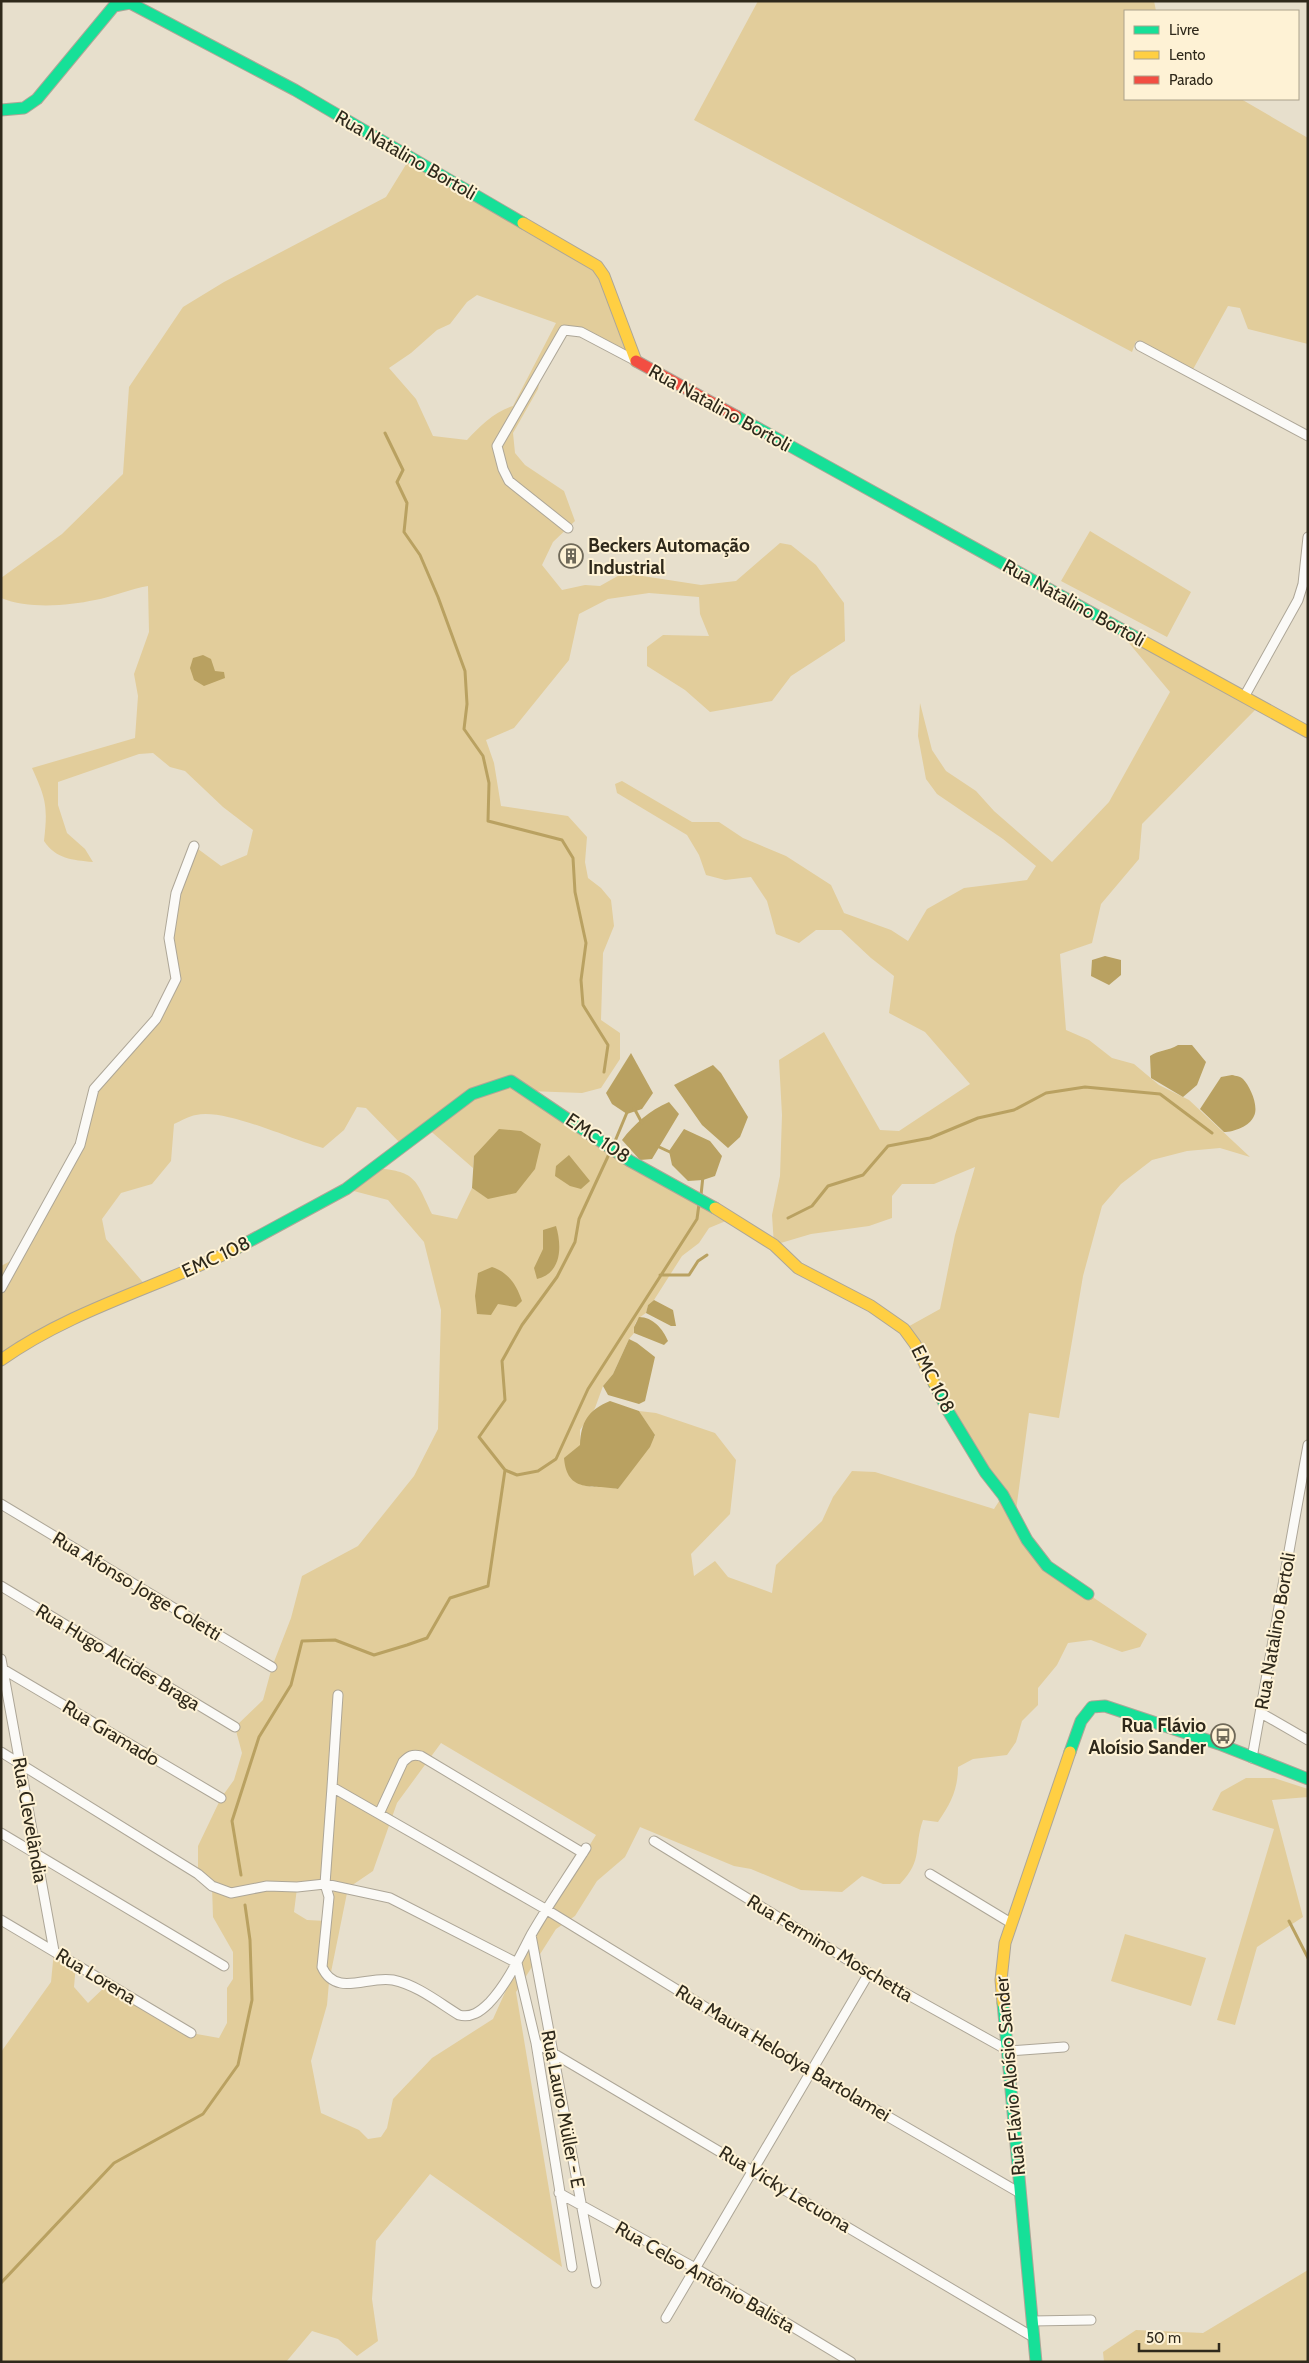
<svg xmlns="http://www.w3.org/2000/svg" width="1309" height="2363" viewBox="0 0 1309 2363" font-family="Cabin,sans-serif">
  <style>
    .green { fill: #e2cd9b; fill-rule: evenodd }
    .water { fill: #b9a161 }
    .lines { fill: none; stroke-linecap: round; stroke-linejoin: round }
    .stream { stroke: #b9a161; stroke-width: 3 }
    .street-casing { stroke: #ada697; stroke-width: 11 }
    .fast-casing { stroke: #ada697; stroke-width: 13 }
    .slow-casing { stroke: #ada697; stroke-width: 13 }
    .jam-casing { stroke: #ada697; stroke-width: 13 }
    .street { stroke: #fbfaf7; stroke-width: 9 }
    .fast { stroke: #16e098; stroke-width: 11 }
    .slow { stroke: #ffcf43; stroke-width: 11 }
    .jam { stroke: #f24e42; stroke-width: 11 }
    .labels { text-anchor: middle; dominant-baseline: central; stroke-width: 4; stroke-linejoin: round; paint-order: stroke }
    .street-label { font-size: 19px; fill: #2f291b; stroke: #fef2d5 }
    .poi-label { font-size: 19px; font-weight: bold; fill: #2f291b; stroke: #fef2d5; text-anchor: start }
  </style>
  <rect width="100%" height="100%" fill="#e7dfcc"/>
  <!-- green -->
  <path class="green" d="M758,1H1154L1156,11H1125V99H1241L1308,138V344L1248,329L1240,308L1228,306L1191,373L1136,341L1132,352L694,120Z
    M410,158L597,266L636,361L581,332L564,330L542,369L538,389L513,433L515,453L525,465L564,491L575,521L553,542L542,565L562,590L585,585L600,586L623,573L701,585L736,581L780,543L791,545L816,565L844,603L845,641L791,676L772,701L710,712L685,690L647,666V647L663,635L709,636L700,614L699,597L649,593L608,599L579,614L569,660L514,728L486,740L494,763L501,806L568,816L587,837L585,862L588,878L601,888L611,900L614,926L603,953L601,1020L620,1033V1059L601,1088L582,1093L529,1091L733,1218L709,1228L699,1243L682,1256L654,1300L648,1305L646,1313C638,1318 633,1323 634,1333L629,1339L613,1374L603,1386L595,1408L580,1430V1445L590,1487L605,1486L618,1489L655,1436L639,1411L656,1413L715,1433L736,1460L730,1514L691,1554L694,1576L715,1561L728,1577L772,1593L776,1565L822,1521L833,1497L852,1471L875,1472L994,1509L1003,1495L904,1329L940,1309L955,1235L975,1167L934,1184H902L892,1196V1218L869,1226L811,1234L774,1245L772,1215L780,1176L782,1115L779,1060L824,1032L880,1130L899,1131L970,1084L925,1032L889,1013L894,976L871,958L841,930H816L799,943L776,934L767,901L751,877L725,880L706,875L699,855L687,835L617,793L615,784L622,781L692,822H719L743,838L786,856L831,885L844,913L891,930L908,941L927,909L964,888L1027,880L1036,866L1003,839L937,794L926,779L918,736L920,703L932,750L946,771L976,791L994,811L1052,862L1109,802L1170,692L1113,624L1260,705L1142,824L1139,859L1101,904L1092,943L1060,954L1066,1030L1089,1040L1112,1058L1134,1064L1159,1085L1189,1100L1250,1157L1220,1148L1187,1151L1152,1160L1121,1184L1102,1206L1083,1276L1059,1418L1029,1413L1015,1518L1047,1566L1147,1634L1140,1647L1122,1652L1091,1640L1068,1643L1057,1665L1038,1688V1705L1022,1721L1016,1742L1007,1755L973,1759L958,1767C958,1789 951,1803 938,1822L923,1820C913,1848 924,1859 900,1884H883L862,1876L842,1892L801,1890L751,1869L734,1866L640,1827L625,1857L597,1881L575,1916L556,1929L516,1992L562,2267L430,2174L376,2241L372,2299L378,2341L357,2356L338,2339L312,2331L286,2362H1V2052L51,1982L54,1951L76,1964L74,1987L88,2003L109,1983L191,2033L219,2038L227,2023V1988L233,1979V1952L213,1917L212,1886L198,1874V1846L221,1798L234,1780L242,1753L235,1727L263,1700L272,1667L291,1618L302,1576L358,1546L414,1476L438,1429L441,1310L424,1242L388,1200L346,1189L373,1168C416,1171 415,1178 432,1214L457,1219L472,1188L489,1199L474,1156L473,1168L426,1127L402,1145L366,1108L357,1107L344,1130L323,1148C292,1140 225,1108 196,1115C189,1116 181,1121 174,1124L171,1161L152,1184L121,1193L102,1219L106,1239L147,1287L1,1360V1266L20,1256L79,1145L94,1089L156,1019L176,979L169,938L176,893L194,846L221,866L247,855L253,830L223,807L185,771L170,767L153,753L139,754L58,782V805L67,833L85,849L93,862C72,860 56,859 44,841C48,806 46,799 32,768L135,738L138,696L134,674L149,632L148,586C130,589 112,597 95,600C67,606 28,609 1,598V578L62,534L123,474L129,387L183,307L224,282L386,197ZM477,295L556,323L513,406C494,412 480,426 467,440L433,436L416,399L389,368L411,353L437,330L450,324L467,302ZM441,1743L596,1835L525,1948L493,2019L432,2058L393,2099L387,2128L381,2137L368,2139L359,2130L321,2113L311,2061L327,2005L329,1982L348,1888L373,1871L397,1803ZM334,1886L332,1909L326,1921L307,1920L294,1912L297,1888Z
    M1090,531L1191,592L1167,637L1061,581Z
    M1246,1778H1274L1308,1789V1797L1272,1800L1303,1917L1257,1947L1235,2025L1217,2020L1274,1829L1212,1810L1221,1792Z
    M1125,1934L1206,1958L1191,2006L1111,1981Z
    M1308,2270V2362H1104L1103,2352L1136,2330L1203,2333Z"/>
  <!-- water -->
  <path class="water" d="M203,655L211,659L215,671L224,672L225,678L204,686L194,680L190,668L193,658Z
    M1105,956L1121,960V975L1109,985L1091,976L1092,960Z
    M1178,1045H1192L1206,1062L1197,1085L1183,1097L1151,1078L1150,1056C1159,1050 1168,1051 1178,1045Z
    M631,1053L653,1093L642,1109L627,1114L612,1104L606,1093Z
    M713,1065L721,1073L748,1117L740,1137L728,1148L702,1125L674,1085Z
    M1232,1075C1236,1076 1240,1076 1243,1079C1250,1086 1259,1106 1254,1116C1250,1126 1234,1132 1224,1132L1200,1109L1221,1077Z
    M669,1102L679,1114L652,1159L640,1160L622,1140C635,1123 649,1111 669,1102Z
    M499,1129L521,1131L541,1144L535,1169L516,1193L488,1199L472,1188L474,1156Z
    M684,1129L710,1141L722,1156L715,1176L703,1180L688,1181L672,1165L669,1151Z
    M569,1155L590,1181L581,1189L570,1186L555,1176L556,1166Z
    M556,1226C562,1246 562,1273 537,1279L534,1268L543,1249V1230Z
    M492,1267C509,1273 516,1284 522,1301L516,1307L498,1304L491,1315L477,1314L475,1296L478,1273Z
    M654,1300L673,1310L676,1326H671L646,1313L648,1305Z
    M639,1317C653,1317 663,1329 668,1341L664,1345L634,1333V1327Z
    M629,1339L637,1343L655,1357L645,1401L639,1404L608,1395L603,1386L613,1374Z
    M610,1401L639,1411L655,1435L650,1447L618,1489C592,1484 567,1494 564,1458L580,1445C581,1422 588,1410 610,1401Z"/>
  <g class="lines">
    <!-- stream -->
    <path class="stream" d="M385,433L403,470L397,482L407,503L404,532L420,555L438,597L465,671L467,704L464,729L483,756L489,783L488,821L562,840L573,858L575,892L586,943L581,980L583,1005L608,1045L604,1072
      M634,1108L642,1123
      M613,1146L628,1110
      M657,1146L672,1153
      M701,1195L703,1176
      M788,1218L812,1206L828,1186L863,1175L888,1146L930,1138L978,1118L1014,1110L1046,1093L1085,1087L1160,1094L1212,1133
      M660,1275H689L698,1261L707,1255
      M505,1470L517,1475L538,1471L556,1459L588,1389L697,1219L699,1204
      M241,1875L232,1821L259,1737L291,1685L302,1641L335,1640L374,1655L407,1645L427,1638L450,1598L488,1586L505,1470L479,1437L505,1400L502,1361L522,1325L557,1277L575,1242L579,1219L610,1152
      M1289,1921L1308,1958
      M1,2283L114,2163L203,2114L238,2065L252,2000L250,1940L245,1905"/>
    <!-- street casing -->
    <g class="street-casing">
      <path id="street" d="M1140,346L1308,436
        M568,528L509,481L503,469L497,446L564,330L581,332L636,361
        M1244,697L1298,600L1303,584L1308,537
        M1,1288L80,1145L94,1089L156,1019L176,979L169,938L176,893L194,846
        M1,1504L272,1667
        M1,1586L235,1727
        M1,1659L54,1951
        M1,1668L221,1798
        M1261,1713L1308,1740
        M1,1752L198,1874L212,1886L231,1893L267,1886L297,1887L325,1884L390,1898L517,1963L536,2043L572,2267
        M1252,1758L1308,1445
        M332,1787L338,1695
        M379,1814L403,1762C409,1756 412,1754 421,1756L583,1853
        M1,1833L224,1966
        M654,1841L869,1973L1009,2051L1064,2047
        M586,1848C568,1877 548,1905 531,1935C519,1958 507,1984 489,2003C480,2012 471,2018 459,2015C438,2002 417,1985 393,1980C368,1975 336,1998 322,1967L329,1897L325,1884L332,1787L547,1910L811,2072L1020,2193
        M930,1874L1011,1923
        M1,1920L191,2033
        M531,1935L596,2283
        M536,2043L1033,2337
        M559,2193L697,2269L851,2362
        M666,2318L869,1973
        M1032,2321L1091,2320"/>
    </g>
    <!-- fast casing -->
    <g class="fast-casing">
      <path id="fast" d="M1,110L24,108L37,99L114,6L130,3L295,90L523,223
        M736,416L1139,639
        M237,1248L346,1189L472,1094L511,1081L630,1161L715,1208
        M934,1383L948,1411L985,1472L1003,1495L1027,1540L1047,1566L1088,1594
        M1070,1752L1081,1721L1092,1707L1105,1706L1219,1744L1308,1779
        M1003,2003L1036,2362"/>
    </g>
    <!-- slow casing -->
    <g class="slow-casing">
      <path id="slow" d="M523,223L597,266L604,276L636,361
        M1139,639L1308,732
        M715,1208L774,1245L798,1268L871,1306L904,1329L915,1344L934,1383
        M1,1360C73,1309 159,1287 237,1248
        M1003,2003L1001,1980L1005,1943L1070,1752"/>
    </g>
    <!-- jam casing -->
    <g class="jam-casing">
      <path id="jam" d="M636,361L736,416"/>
    </g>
    <!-- street -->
    <use href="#street" class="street"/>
    <!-- fast -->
    <use href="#fast" class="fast"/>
    <!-- slow -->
    <use href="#slow" class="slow"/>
    <!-- jam -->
    <use href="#jam" class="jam"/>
  </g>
  <!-- icons -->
  <defs>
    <g id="building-ring" transform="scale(1.25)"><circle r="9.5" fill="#fef2d5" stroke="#6f6959" stroke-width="1.5"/><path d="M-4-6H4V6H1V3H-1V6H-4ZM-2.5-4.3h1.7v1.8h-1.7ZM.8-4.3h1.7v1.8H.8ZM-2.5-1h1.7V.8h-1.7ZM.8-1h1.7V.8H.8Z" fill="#6f6959"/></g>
    <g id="bus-ring" transform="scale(1.25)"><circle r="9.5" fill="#fef2d5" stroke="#6f6959" stroke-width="1.5"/><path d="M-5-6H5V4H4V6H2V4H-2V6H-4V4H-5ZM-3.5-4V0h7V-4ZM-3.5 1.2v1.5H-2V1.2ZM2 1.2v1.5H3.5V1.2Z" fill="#6f6959"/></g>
  </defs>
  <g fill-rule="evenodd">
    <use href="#building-ring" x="571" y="556"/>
    <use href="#bus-ring" x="1223" y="1736"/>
  </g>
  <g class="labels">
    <!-- street labels -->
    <g class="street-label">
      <text transform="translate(406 155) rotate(30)">Rua Natalino Bortoli</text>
      <text transform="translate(720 408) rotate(29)">Rua Natalino Bortoli</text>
      <text transform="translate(1074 603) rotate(29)">Rua Natalino Bortoli</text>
      <text transform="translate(598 1138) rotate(34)">EMC 108</text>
      <text transform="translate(216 1257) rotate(-25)">EMC 108</text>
      <text transform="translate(933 1379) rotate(63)">EMC 108</text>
      <text transform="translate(137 1586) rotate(31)">Rua Afonso Jorge Coletti</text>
      <text transform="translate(1275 1631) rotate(-80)">Rua Natalino Bortoli</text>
      <text transform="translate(118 1657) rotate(31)">Rua Hugo Alcides Braga</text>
      <text transform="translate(111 1733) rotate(31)">Rua Gramado</text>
      <text transform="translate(30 1820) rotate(80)">Rua Clevelândia</text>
      <text transform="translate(830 1948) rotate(31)">Rua Fermino Moschetta</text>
      <text transform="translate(96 1976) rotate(31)">Rua Lorena</text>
      <text transform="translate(783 2053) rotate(31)">Rua Maura Helodya Bartolamei</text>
      <text transform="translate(1010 2076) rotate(-95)">Rua Flávio Aloísio Sander</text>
      <text transform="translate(563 2109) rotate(79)">Rua Lauro Müller - E</text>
      <text transform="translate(785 2189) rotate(31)">Rua Vicky Lecuona</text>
      <text transform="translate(705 2277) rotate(30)">Rua Celso Antônio Balista</text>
    </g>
    <!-- poi labels -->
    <g class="poi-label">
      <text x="588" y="545">Beckers Automação<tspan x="588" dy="22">Industrial</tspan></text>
      <text x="1206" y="1725" text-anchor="end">Rua Flávio<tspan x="1206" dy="22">Aloísio Sander</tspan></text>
    </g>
  </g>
  <!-- border -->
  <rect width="1309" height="2363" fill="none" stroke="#2f291b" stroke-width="5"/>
  <!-- legend -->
  <rect x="1124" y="10" width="175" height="90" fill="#fef2d5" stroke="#aba28b"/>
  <rect x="1134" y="26" width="25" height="8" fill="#16e098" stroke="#aba28b"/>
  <text x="1169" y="35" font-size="15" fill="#2f291b">Livre</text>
  <rect x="1134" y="51" width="25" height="8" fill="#ffcf43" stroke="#aba28b"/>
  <text x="1169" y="60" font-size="15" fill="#2f291b">Lento</text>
  <rect x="1134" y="76" width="25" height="8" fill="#f24e42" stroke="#aba28b"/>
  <text x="1169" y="85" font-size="15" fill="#2f291b">Parado</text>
  <!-- scale -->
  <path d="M1139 2343v8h80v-8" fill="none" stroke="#2f291b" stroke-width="2.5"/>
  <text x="1146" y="2343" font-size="15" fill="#2f291b" stroke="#fef2d5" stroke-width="4" paint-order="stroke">50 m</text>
</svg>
